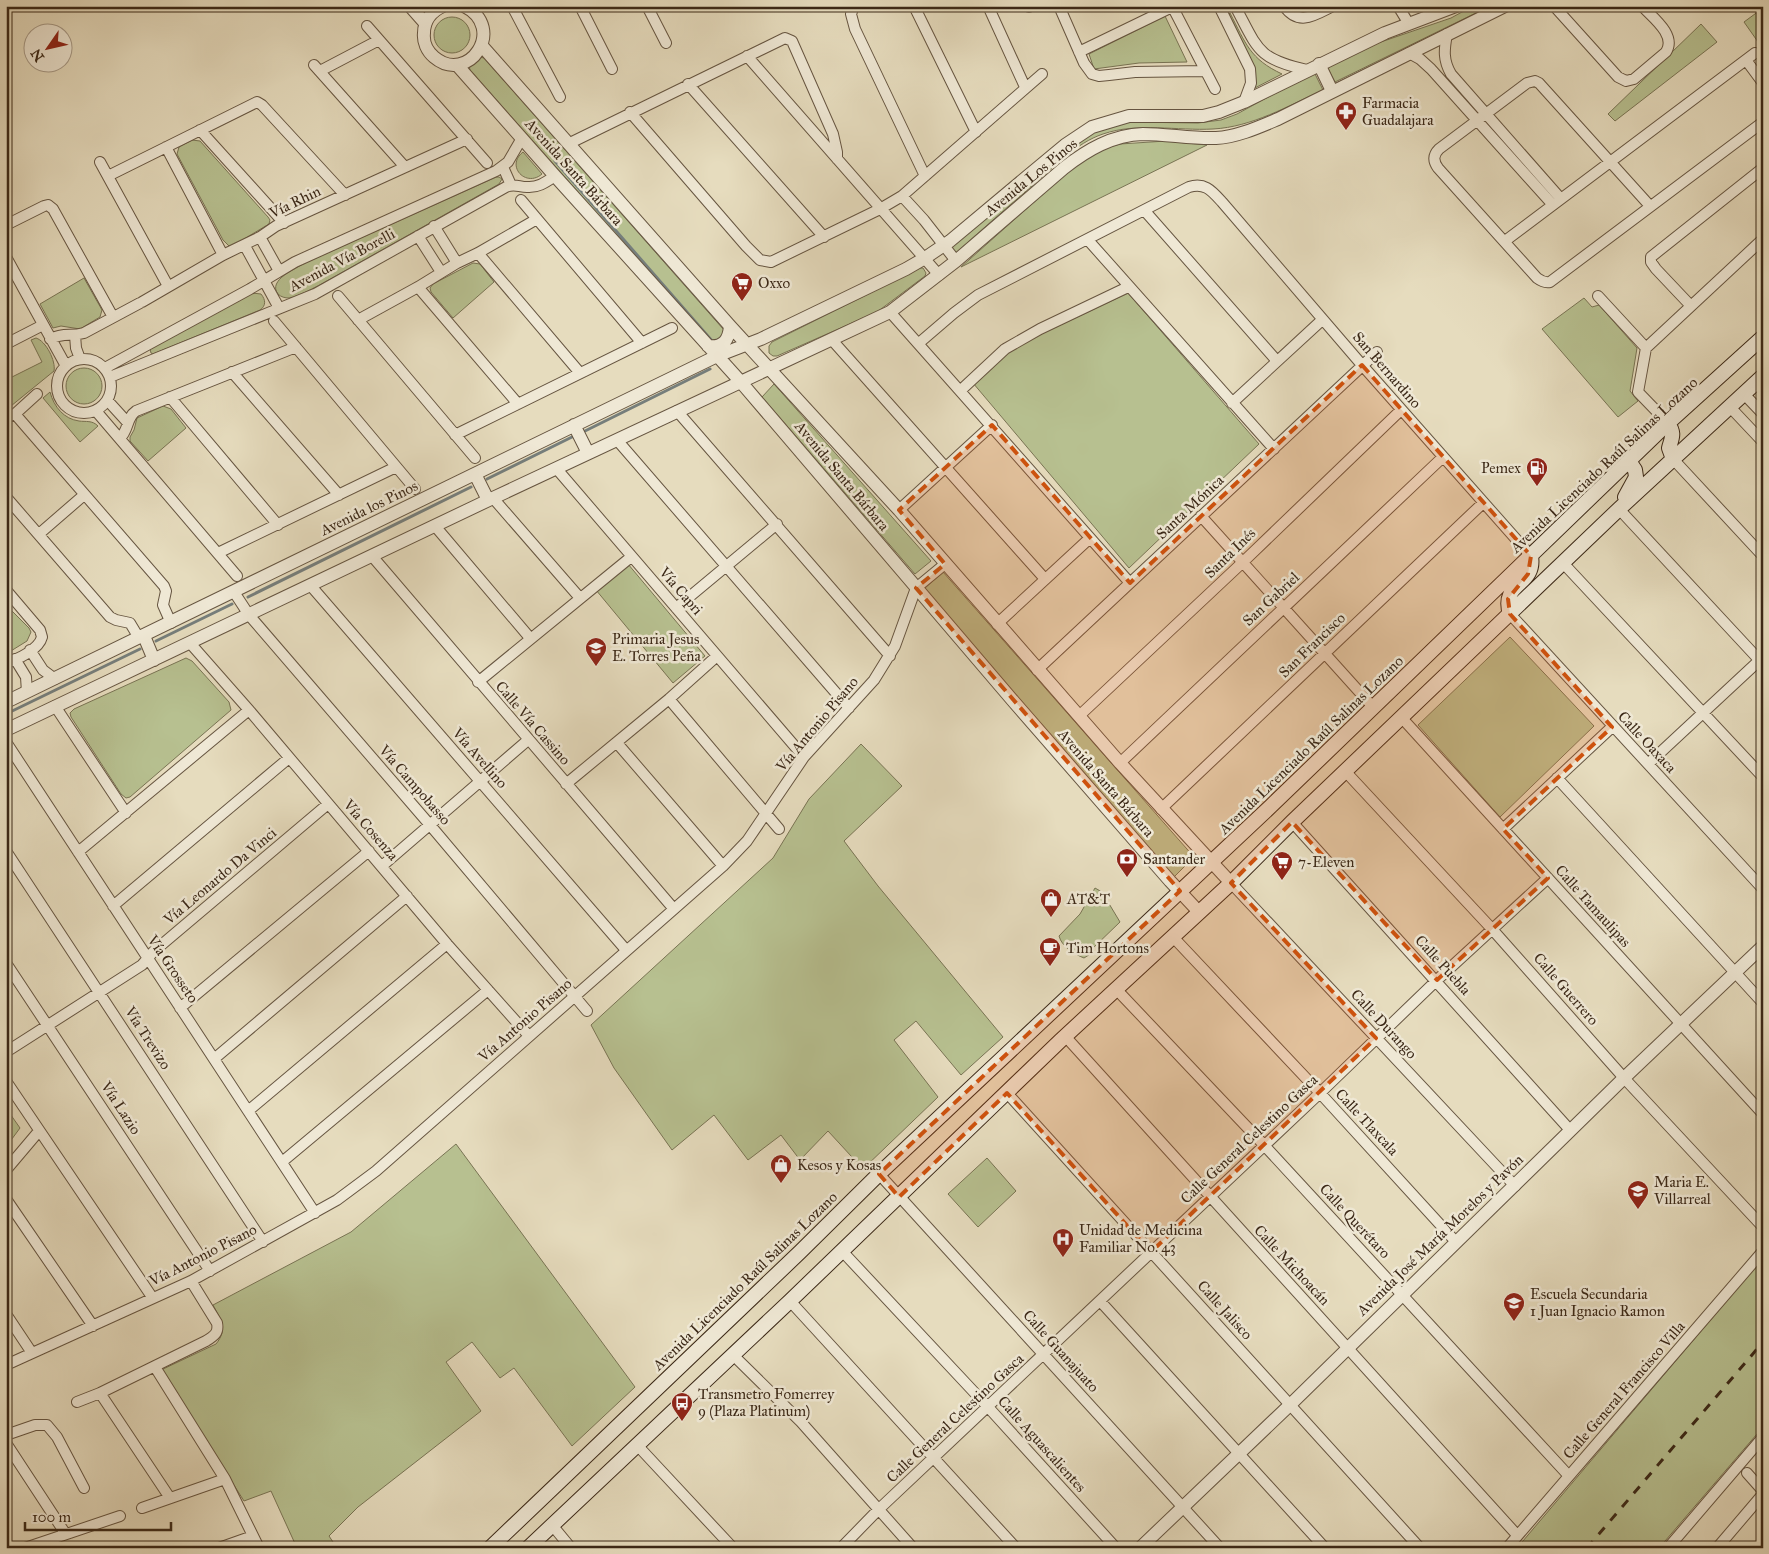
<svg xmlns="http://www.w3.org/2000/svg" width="1769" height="1554" viewBox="0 0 1769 1554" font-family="'IM FELL Great Primer',serif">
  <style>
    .green { fill: #b7c090; stroke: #797454 }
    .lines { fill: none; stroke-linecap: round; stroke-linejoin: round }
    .stream { stroke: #767e7b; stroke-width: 3 }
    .minor-casing { stroke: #665541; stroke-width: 12 }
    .tertiary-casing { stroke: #665541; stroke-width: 14 }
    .secondary-casing { stroke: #3b2817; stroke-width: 16 }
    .minor { stroke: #efe8d5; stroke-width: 10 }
    .tertiary { stroke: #efe8d5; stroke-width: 12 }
    .secondary { stroke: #efe8d5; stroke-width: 14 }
    .rail { stroke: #3b2817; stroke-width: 3; stroke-dasharray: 9 9; stroke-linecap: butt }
    .marked { fill: #ce520e; fill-opacity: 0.2; stroke: #ce520e; stroke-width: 4; stroke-dasharray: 10 6; stroke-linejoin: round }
    .labels { text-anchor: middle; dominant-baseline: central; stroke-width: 5; stroke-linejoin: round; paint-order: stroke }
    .poi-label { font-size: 15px; fill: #3b2817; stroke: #efe8d5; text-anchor: start }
    .street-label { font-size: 15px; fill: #3b2817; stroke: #efe8d5 }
  </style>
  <rect width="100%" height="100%" fill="#e6dcbe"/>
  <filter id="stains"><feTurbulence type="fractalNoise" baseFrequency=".004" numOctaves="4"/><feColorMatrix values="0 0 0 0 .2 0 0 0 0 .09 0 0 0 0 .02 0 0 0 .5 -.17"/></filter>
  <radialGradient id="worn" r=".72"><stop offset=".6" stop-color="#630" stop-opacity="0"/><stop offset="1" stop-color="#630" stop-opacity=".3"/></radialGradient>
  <!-- green -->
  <path class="green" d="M1473,6H1490L1335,82L1327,67L1372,45L1451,18Z
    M1763,8V49L1744,22Z
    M1230,13C1246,44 1250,59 1282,74L1251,90L1254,78L1226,16Z
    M1165,16L1187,62L1139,63L1094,69L1089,54Z
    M434 35a18 18 0 1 1 36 0a18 18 0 1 1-36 0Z
    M1701,24L1717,42L1615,121L1608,114Z
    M480,57L484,58L724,330V339L710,341L470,70L469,66Z
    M1314,72L1323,90C1288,106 1252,127 1213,129C1177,131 1138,122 1103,134C1076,143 1054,167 1033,185C1007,208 981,230 956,253L951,247L1084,135L1128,122L1198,123L1221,120L1237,114Z
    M192,140L200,141L268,217L270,220L269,224L234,245L229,246L223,240L177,154L179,147Z
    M1166,141L1207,145L961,267L1068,172L1099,150L1120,144Z
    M523,152L542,174C526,188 505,166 523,152Z
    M496,177H499L502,179L499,184L318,286C309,290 299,296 289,298C285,298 281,297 278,294C267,280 297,268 305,263Z
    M473,263L480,264L494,282L453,318L431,292L430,288L433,284Z
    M920,268H923L926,273L925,276L877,312L777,356H773L769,353V346L772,342Z
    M84,278L102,310L100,317L80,329L61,326L53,328L40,304Z
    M252,293L261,294C266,300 266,306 260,310L153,354L151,353L150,349Z
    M1128,293L1259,444L1129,568L973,383L1016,346Z
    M1584,298L1592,307L1599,305L1637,348L1630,391L1638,401L1618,417L1542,329Z
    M36,338C46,341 56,361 54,371L11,406L6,408V380L42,362L31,340Z
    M66 386a18 18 0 1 1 36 0a18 18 0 1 1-36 0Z
    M774,384L931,561L915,574L762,397Z
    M50,392C54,407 64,419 79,421C86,422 92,420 98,426L80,442L43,398Z
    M163,406L171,409L186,428L148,461L130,441V437L134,430L137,418Z
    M628,564L705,656L673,683L596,590Z
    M943,572L1194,857L1174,877L924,589Z
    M6,605L29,628L31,632L27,641L6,654Z
    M1510,637L1594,726L1500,817L1418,725Z
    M186,658L192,661L229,702L231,710L130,797L126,798L121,794L71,717L70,713L74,709Z
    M861,744L902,786L844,841L878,886L1003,1037L961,1075L916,1021L894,1040L938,1097L863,1169L828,1131L800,1160L781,1135L748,1160L714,1115L672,1150L614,1068L591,1025L773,858L809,799Z
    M1095,888L1102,892L1120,922L1092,949V953L1084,958C1074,954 1062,947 1059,936L1080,914Z
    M6,1108L20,1128L6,1147Z
    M456,1144L635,1387L572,1446L514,1368L500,1378L472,1342L446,1362L481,1411L358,1507L329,1536L337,1548H297L271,1491L244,1501L161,1370L216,1344C228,1329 221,1320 213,1305L351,1232Z
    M987,1158L1016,1191L978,1227L948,1194Z
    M1763,1258V1427L1659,1548H1517Z"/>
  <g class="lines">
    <!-- stream -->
    <path class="stream" d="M555,161L713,342
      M585,431L710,369
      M487,479L572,437
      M248,597L471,487
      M156,641L232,604
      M6,714L140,649"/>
    <!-- minor casing -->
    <g class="minor-casing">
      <path id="minor" d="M512,6L560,97
        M580,6L612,69
        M647,6L666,43
        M854,6L851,14L855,29L925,176
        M914,6L976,132
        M988,6L1025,87
        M1059,6L1084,63L1092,74L1099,76L1109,75L1135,72L1205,71
        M1172,6L1215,89
        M1219,6L1250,69L1251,83L1244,102
        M1235,6C1258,49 1257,59 1307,70
        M1284,6C1299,27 1315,15 1333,6
        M1398,6L1409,24
        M1554,6L1618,77L1626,81L1634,79L1666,52C1677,35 1652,17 1642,6
        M1029,7L1030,6
        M367,26L487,163
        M1447,34C1444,50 1443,60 1451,74L1561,199
        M1079,52L1172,7
        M1409,53L1420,59L1431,69L1553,205
        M747,56L939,275
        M1746,60L1763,83
        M314,65L405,167
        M320,71L379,40
        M688,84L824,237
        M630,112L746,246L760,260L771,262L880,209L902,196L1042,74
        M200,130L284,223
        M568,144L785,38L792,41L833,134L837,152V159
        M166,147L223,255
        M100,162L168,286
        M503,167L511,185
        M108,176L257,102L262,105L345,195
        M902,196L924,220L956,261
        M521,200L642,343
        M1650,206L1539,83L1535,81L1527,83L1439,149C1433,155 1433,161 1438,168L1537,278C1541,281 1545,283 1550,282L1763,122
        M1144,210L1277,361
        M6,225L44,206L48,205L53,209L113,317
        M434,226L457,263
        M418,236L441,272
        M260,237L279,271
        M1088,240L1274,449
        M1505,241L1755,53
        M245,246L279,308
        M478,253L580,373
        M6,257L66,366
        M418,287L518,404
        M338,296L475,458
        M1598,296L1646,348
        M142,302L223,255L260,237L276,226L467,139
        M1691,306L1656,269L1651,262V257L1763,168
        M890,312L1130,583
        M358,320L418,287L457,263L478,253L537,219
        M274,321L415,489
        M75,335L76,348L80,359
        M50,339C65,332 70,337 84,333L140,303
        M832,340L1045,579
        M919,343L954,313L978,295L1189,187C1205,182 1212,191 1222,202L1362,365L1531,556
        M6,344L43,325
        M57 386a27 27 0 1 1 54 0a27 27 0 1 1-54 0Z
        M105,368L250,289L295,262L496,171L508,162L522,138
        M232,372L339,495
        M110,377L315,294L506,187C514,183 519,187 527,187C538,188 546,182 555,176
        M961,390L1005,349L1040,329L1128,287
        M1744,394L1763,414
        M170,397L278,525
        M108,401L128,423
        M1232,403L1322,320
        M1730,407L1763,442
        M96,411L237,576
        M677,411L890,656
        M15,414L164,586L166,591L163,605L171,623
        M6,417L15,414L37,394
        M1668,423L1638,392L1646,348L1763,239
        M455,435L672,328
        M120,438C129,430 126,418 136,411L296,347
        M617,440L849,708
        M1673,459L1763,556
        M556,468L804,757
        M6,497L110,617L116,620L130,623L139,638
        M493,498L580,598
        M1619,509L1763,664
        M899,510L992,425
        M1201,516L1373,707
        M435,526L530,638
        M39,534L84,495
        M218,553L396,467
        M372,556L673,908
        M1563,563L1763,777
        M311,586L626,950
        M6,590L40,630L42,637C39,649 18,660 6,662
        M234,592L249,615L430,825L587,1011
        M676,608L777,524
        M1510,614L1763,889
        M997,624L1090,538
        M190,643L249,710L447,944L529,1036
        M30,650L43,670L55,679
        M15,659L26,677L27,692
        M1037,670L1377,352
        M478,682L631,557
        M669,699L779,829
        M55,706L126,813
        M1079,716L1243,562L1401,410
        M1401,717L1763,1114
        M6,742L315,1213
        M617,743L723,866
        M1120,763L1443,457
        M1648,764L1763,657
        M1345,771L1492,929L1624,1078L1763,1227
        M1557,778L1763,1003
        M566,784L669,699L717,656
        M1161,809L1483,503
        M1292,822L1570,1130
        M1503,829L1612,727
        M6,851L263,1242
        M78,852L249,710
        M382,866L528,740
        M1231,883L1515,1186
        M113,906L289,758
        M1173,937L1320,1093L1456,1242
        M6,963L210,1271
        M1116,989L1264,1145L1569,1476
        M180,1008L369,851
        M1065,1036L1517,1535
        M6,1052L142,965L153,952L328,804
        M214,1059L407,896
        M6,1081L152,1297
        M1007,1093L1420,1548
        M248,1111L447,944
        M282,1162L488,990
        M6,1170L39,1131
        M879,1174L1220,1548
        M6,1199L93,1326
        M842,1251L988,1407L1116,1548
        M790,1301L1016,1548
        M1100,1301L1325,1548
        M6,1314L32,1353
        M733,1355L801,1422L913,1548
        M6,1365L191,1281L337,1200L376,1171L723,866L747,841L804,757L874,680L895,646L916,588L945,564
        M155,1367L225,1479L259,1548
        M100,1393L170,1498
        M77,1402L100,1393L206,1341C214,1336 219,1333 217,1323L191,1281
        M6,1435L35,1425H47L57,1437L84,1488
        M6,1443L65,1533
        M637,1445L733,1548
        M1747,1473L1763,1491
        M142,1508L225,1479
        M552,1525L571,1548
        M25,1548L120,1516
        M219,1548L253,1536
        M841,1548L878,1510L1320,1093L1437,980L1548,878
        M1507,1548L1763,1251
        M1668,1548L1763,1437
        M1717,1548L1763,1494"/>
    </g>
    <!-- tertiary casing -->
    <g class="tertiary-casing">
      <path id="tertiary" d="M410,6L425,23
        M443,6C432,11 424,20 424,33C423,42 427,51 434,57C468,86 508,28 464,6
        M482,46L730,326L899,510L1120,763L1231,883
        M1319,64L1332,91
        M457,65L555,176L740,381L1014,702L1170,881L1199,912
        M708,346C723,348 729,340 730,326
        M574,425L588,453
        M475,474L488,500
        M144,636L154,660
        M6,702L717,356L761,339L906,269L925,258L950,241L1065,145L1092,127L1129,116H1203L1219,112L1244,102L1385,33L1456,6
        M6,730L493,498L890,312L956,261L1064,168C1087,150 1112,135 1143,134C1167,134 1192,139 1216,138C1237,137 1259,127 1278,119L1505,6
        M1140,1548L1293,1402L1624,1078L1763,946"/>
    </g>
    <!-- secondary casing -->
    <g class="secondary-casing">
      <path id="secondary" d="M1668,423C1675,434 1672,437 1669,448L1673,459
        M1625,497L1636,477L1635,470L1629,461
        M1510,614C1500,581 1536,587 1531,556
        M490,1548L800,1252L881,1172L1271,806L1668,423L1763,337
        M528,1548L790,1301L1060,1041L1231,883L1292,822L1619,509L1763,376"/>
    </g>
    <!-- minor -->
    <use href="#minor" class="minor"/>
    <!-- tertiary -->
    <use href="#tertiary" class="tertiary"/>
    <!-- secondary -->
    <use href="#secondary" class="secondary"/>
    <!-- rail -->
    <path class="rail" d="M1587,1548L1763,1342"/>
  </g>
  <!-- marked area -->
  <path class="marked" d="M1362,365L1531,556L1528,574L1508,599L1510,614L1612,727L1503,829L1548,878L1437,980L1292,822L1231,883L1376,1038L1151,1252L1007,1093L899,1197L879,1174L1180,891L916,588L945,564L899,510L992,425L1130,583Z"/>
  <!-- icons -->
  <defs>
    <g id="pharmacy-pin" transform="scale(1.125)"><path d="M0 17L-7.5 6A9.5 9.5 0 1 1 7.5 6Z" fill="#8f2418" stroke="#efe8d5"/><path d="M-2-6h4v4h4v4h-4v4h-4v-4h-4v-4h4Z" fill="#fff"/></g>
    <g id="supermarket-pin" transform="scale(1.125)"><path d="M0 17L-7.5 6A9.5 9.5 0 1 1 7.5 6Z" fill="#8f2418" stroke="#efe8d5"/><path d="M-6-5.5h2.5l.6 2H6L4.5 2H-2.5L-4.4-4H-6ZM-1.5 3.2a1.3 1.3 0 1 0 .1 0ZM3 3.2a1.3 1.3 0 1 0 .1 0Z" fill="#fff"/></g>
    <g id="fuel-pin" transform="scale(1.125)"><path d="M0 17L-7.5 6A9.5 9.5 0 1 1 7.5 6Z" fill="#8f2418" stroke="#efe8d5"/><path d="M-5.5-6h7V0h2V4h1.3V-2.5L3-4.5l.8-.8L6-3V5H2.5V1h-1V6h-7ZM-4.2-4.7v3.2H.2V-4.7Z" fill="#fff"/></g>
    <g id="school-pin" transform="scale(1.125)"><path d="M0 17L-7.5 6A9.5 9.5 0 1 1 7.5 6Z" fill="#8f2418" stroke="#efe8d5"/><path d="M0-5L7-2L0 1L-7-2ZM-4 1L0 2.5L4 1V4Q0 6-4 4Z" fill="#fff"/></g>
    <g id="bank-pin" transform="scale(1.125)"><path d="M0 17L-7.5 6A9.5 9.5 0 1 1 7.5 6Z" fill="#8f2418" stroke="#efe8d5"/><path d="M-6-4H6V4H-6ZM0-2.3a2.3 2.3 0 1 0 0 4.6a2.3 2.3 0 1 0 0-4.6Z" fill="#fff"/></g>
    <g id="shop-pin" transform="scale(1.125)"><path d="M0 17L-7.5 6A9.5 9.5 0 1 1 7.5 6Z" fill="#8f2418" stroke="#efe8d5"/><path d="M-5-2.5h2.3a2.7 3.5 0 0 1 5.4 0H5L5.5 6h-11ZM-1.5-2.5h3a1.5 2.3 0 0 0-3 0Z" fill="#fff"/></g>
    <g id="cafe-pin" transform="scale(1.125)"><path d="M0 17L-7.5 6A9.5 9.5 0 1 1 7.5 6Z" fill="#8f2418" stroke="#efe8d5"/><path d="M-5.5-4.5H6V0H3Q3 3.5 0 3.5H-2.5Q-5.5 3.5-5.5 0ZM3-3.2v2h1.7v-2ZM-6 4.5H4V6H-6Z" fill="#fff"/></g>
    <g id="hospital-pin" transform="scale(1.125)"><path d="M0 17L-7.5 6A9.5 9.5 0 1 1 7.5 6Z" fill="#8f2418" stroke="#efe8d5"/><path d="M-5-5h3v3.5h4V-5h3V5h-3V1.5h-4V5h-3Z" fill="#fff"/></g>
    <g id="bus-pin" transform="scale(1.125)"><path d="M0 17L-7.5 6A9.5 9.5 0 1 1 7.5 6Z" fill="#8f2418" stroke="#efe8d5"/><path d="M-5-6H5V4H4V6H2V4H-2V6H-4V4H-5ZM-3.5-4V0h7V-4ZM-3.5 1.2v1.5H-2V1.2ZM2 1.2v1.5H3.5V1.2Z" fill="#fff"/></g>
  </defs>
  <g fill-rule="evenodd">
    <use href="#pharmacy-pin" x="1346" y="112"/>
    <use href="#supermarket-pin" x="742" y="283"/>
    <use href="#fuel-pin" x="1537" y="468"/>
    <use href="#school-pin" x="596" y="648"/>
    <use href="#bank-pin" x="1127" y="859"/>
    <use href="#supermarket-pin" x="1282" y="862"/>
    <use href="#shop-pin" x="1051" y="899"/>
    <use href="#cafe-pin" x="1050" y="948"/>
    <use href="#shop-pin" x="781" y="1165"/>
    <use href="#school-pin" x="1638" y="1191"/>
    <use href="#hospital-pin" x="1063" y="1239"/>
    <use href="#school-pin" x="1514" y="1303"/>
    <use href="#bus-pin" x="682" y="1403"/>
  </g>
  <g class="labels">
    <!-- poi labels -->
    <g class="poi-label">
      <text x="1362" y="103">Farmacia<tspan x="1362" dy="17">Guadalajara</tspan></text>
      <text x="758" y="283">Oxxo</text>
      <text x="1521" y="468" text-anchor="end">Pemex</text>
      <text x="612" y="639">Primaria Jesus<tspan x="612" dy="17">E. Torres Peña</tspan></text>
      <text x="1143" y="859">Santander</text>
      <text x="1298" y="862">7-Eleven</text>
      <text x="1067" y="899">AT&amp;T</text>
      <text x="1066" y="948">Tim Hortons</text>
      <text x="797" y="1165">Kesos y Kosas</text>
      <text x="1654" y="1182">Maria E.<tspan x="1654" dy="17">Villarreal</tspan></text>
      <text x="1079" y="1230">Unidad de Medicina<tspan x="1079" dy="17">Familiar No. 43</tspan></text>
      <text x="1530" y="1294">Escuela Secundaria<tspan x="1530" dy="17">1 Juan Ignacio Ramon</tspan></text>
      <text x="698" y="1394">Transmetro Fomerrey<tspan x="698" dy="17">9 (Plaza Platinum)</tspan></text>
    </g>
    <!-- street labels -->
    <g class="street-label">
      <text transform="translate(574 172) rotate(48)">Avenida Santa Bárbara</text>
      <text transform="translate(1031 177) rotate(-39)">Avenida Los Pinos</text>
      <text transform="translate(295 202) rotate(-26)">Vía Rhin</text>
      <text transform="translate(342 260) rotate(-28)">Avenida Vía Borelli</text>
      <text transform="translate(1387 370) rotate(49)">San Bernardino</text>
      <text transform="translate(1604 465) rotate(-43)">Avenida Licenciado Raúl Salinas Lozano</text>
      <text transform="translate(842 476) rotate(50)">Avenida Santa Bárbara</text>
      <text transform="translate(1190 507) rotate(-43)">Santa Mónica</text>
      <text transform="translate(369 508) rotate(-26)">Avenida los Pinos</text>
      <text transform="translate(1230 553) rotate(-44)">Santa Inés</text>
      <text transform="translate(681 591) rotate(49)">Vía Capri</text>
      <text transform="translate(1271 599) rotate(-43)">San Gabriel</text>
      <text transform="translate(1312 645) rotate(-44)">San Francisco</text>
      <text transform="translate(533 723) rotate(49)">Calle Vía Cassino</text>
      <text transform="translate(817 724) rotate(-50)">Vía Antonio Pisano</text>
      <text transform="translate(1647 742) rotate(47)">Calle Oaxaca</text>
      <text transform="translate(1311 745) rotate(-44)">Avenida Licenciado Raúl Salinas Lozano</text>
      <text transform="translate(480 758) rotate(49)">Vía Avellino</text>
      <text transform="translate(1106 783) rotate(49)">Avenida Santa Bárbara</text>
      <text transform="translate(415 785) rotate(49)">Vía Campobasso</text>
      <text transform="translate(371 830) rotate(49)">Vía Cosenza</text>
      <text transform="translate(220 876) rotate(-40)">Vía Leonardo Da Vinci</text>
      <text transform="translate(1593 906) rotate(48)">Calle Tamaulipas</text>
      <text transform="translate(1443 965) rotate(48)">Calle Puebla</text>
      <text transform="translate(173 969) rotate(56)">Vía Grosseto</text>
      <text transform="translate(1566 989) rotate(49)">Calle Guerrero</text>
      <text transform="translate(525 1020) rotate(-41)">Vía Antonio Pisano</text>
      <text transform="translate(1384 1024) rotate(47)">Calle Durango</text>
      <text transform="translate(148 1038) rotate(57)">Vía Trevizo</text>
      <text transform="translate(121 1108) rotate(57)">Vía Lazio</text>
      <text transform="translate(1367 1122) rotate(47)">Calle Tlaxcala</text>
      <text transform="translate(1249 1139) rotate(-43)">Calle General Celestino Gasca</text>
      <text transform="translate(1355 1221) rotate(47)">Calle Querétaro</text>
      <text transform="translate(1440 1235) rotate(-44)">Avenida José María Morelos y Pavón</text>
      <text transform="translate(203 1255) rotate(-27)">Vía Antonio Pisano</text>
      <text transform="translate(1292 1265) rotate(47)">Calle Michoacán</text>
      <text transform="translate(745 1281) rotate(-44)">Avenida Licenciado Raúl Salinas Lozano</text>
      <text transform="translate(1225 1310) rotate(48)">Calle Jalisco</text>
      <text transform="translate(1061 1351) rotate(48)">Calle Guanajuato</text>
      <text transform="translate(1624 1390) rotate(-49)">Calle General Francisco Villa</text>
      <text transform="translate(955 1418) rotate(-43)">Calle General Celestino Gasca</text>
      <text transform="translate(1042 1444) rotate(48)">Calle Aguascalientes</text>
    </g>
  </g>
  <!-- margin -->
  <rect width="1769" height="1554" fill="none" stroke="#e6dcbe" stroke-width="25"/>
  <rect x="8" y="8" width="1754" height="1539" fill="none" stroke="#3b2817" stroke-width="2.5"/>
  <rect x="12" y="12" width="1744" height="1529" fill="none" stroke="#3b2817"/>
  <!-- north arrow -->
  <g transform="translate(48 48) rotate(236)"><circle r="24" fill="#efe8d5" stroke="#a79b89"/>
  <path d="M0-4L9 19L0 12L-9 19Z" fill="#8f2418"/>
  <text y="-8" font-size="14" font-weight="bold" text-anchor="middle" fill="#3b2817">N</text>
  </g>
  <!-- scale -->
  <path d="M25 1522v8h146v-8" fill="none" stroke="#3b2817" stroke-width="2.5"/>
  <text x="32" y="1522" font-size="15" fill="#3b2817" stroke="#efe8d5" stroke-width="4" paint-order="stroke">100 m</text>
  <rect width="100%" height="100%" filter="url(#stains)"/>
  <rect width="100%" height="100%" fill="url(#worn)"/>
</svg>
